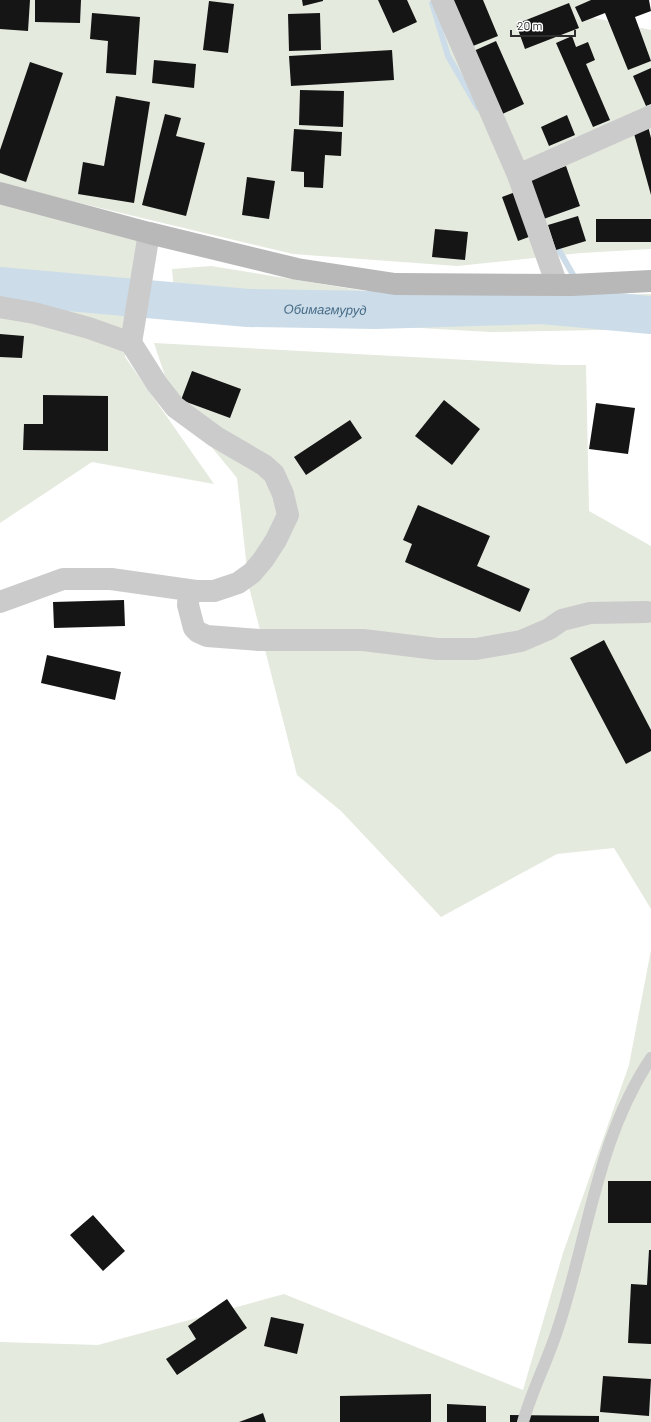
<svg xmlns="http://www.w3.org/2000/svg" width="651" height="1422" viewBox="0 0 651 1422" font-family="Barlow,sans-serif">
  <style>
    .green { fill: #e4eade }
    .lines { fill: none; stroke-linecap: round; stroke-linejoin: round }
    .stream { stroke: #ccdce8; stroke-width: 6 }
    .river { stroke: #ccdce8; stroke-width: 38 }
    .building { fill: #151515 }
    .lane { stroke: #cbcbcb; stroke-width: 12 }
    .street { stroke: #cbcbcb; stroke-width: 22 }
    .secondary { stroke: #b8b8b8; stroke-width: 22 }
    .labels { text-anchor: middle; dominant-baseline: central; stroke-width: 4; stroke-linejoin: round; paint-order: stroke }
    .water-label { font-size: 13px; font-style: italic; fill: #456c87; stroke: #fff }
  </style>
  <rect width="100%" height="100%" fill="#fff"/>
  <!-- green -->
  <path class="green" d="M0,0H609L586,16L651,30V249L581,253L457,266L293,254L0,184Z
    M0,193L144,230L126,307L125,357L214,484L92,462L0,523Z
    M211,266L377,293L471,297L651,294V329L490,332L315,322L175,303L172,269Z
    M154,343L561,365H586L589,511L651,546V909L614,848L557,854L441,917L341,811L297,775L249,587L237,478L173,400Z
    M651,950V1422H0V1342L98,1345L284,1294L523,1390L563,1253L629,1065Z"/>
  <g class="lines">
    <!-- stream -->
    <path class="stream" d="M432,3L448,56L478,108
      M555,243L576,280
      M582,290L593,310"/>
    <!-- river -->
    <path class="river" id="s1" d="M0,286L248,308L375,310L542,305L651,315"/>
  </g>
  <!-- building -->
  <path class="building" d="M0,0H30L28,31L0,29Z
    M35,0H81L80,23L35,22Z
    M302,0H323V1L303,6Z
    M378,0H407L417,22L393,33Z
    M448,0H483L498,36L468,48Z
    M591,0H649L651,11L635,17L651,61L628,70L605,13L582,22L575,7Z
    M209,1L234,4L228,53L203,50Z
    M569,3L579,28L525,49L516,24Z
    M92,13L140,17L136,75L106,73L108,41L90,39Z
    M320,13L321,50L289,51L288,14Z
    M572,36L576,47L588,42L595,60L586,64L610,120L593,127L556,43Z
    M496,41L524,104L498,116L469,53Z
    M392,50L394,80L291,86L289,56Z
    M154,60L196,64L194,88L152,83Z
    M30,62L63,73L26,182L0,173V150Z
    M651,68V104L646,106L633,76Z
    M300,90L344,91L343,127L299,125Z
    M116,96L150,102L134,203L78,194L83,162L104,166Z
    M165,114L181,118L176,136L205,143L186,216L142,205Z
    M567,115L575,135L549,146L541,127Z
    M648,126L651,138V195L633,130Z
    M294,129L342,132L341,156L325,155L323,188L304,187V172L291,171Z
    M566,166L580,206L538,221L524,181Z
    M247,177L275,181L269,219L242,215Z
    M518,191L534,235L518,241L502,197Z
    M578,216L586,241L556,250L548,225Z
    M596,219H651V242H596Z
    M435,229L468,232L465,260L432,257Z
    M0,334L24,336L22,358L0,357Z
    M192,371L241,389L230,418L181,400Z
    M43,395L108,396V451L23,450L24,424H43Z
    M444,400L480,429L452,465L415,436Z
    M596,403L635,408L628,454L589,449Z
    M350,420L362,438L306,475L294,457Z
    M418,505L490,536L477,566L530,589L520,612L405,562L412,544L403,540Z
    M124,600L125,626L54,628L53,602Z
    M604,640L651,730V751L626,764L570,658Z
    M47,655L121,672L115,700L41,683Z
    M608,1181H651V1223H608Z
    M93,1215L125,1251L103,1271L70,1235Z
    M649,1250H651V1344L628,1343L631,1284L647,1285Z
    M227,1299L247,1328L177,1375L166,1359L196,1339L188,1326Z
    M271,1317L304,1324L297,1354L264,1346Z
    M603,1376L651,1379L649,1416L600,1412Z
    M431,1394V1422H340V1396Z
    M447,1404L486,1406V1422H447Z
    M263,1413L266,1422H239Z
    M510,1415L599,1416V1422H510Z"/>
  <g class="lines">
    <!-- lane -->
    <path class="lane" d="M523,1422C532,1390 548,1360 558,1328C588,1238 597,1138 651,1058"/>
    <!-- street -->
    <path class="street" d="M442,0L518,175
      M557,285L518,175L651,116
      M0,307L34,313L89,328L131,343L157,384L175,407L216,437L264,465L274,474L283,494L288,515L276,540L263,560L252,573L238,583L214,591H196L111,579H63L0,602
      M131,343L149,233
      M189,590L188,605L194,628L198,632L207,636L259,640H363L437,649H476L521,641L549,629L562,620L590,613L647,612"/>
    <!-- secondary -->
    <path class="secondary" d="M0,193L149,233L297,269L395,284L572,285L651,281"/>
  </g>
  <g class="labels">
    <!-- water labels -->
    <g class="water-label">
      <text stroke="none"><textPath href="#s1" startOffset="326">Обимагмуруд</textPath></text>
    </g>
  </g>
  <!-- scale -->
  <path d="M511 30v6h64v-6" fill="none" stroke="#2e2e2e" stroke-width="2"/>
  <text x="517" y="30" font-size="12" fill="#2e2e2e" stroke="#ffffff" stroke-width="3" paint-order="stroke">20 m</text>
</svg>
